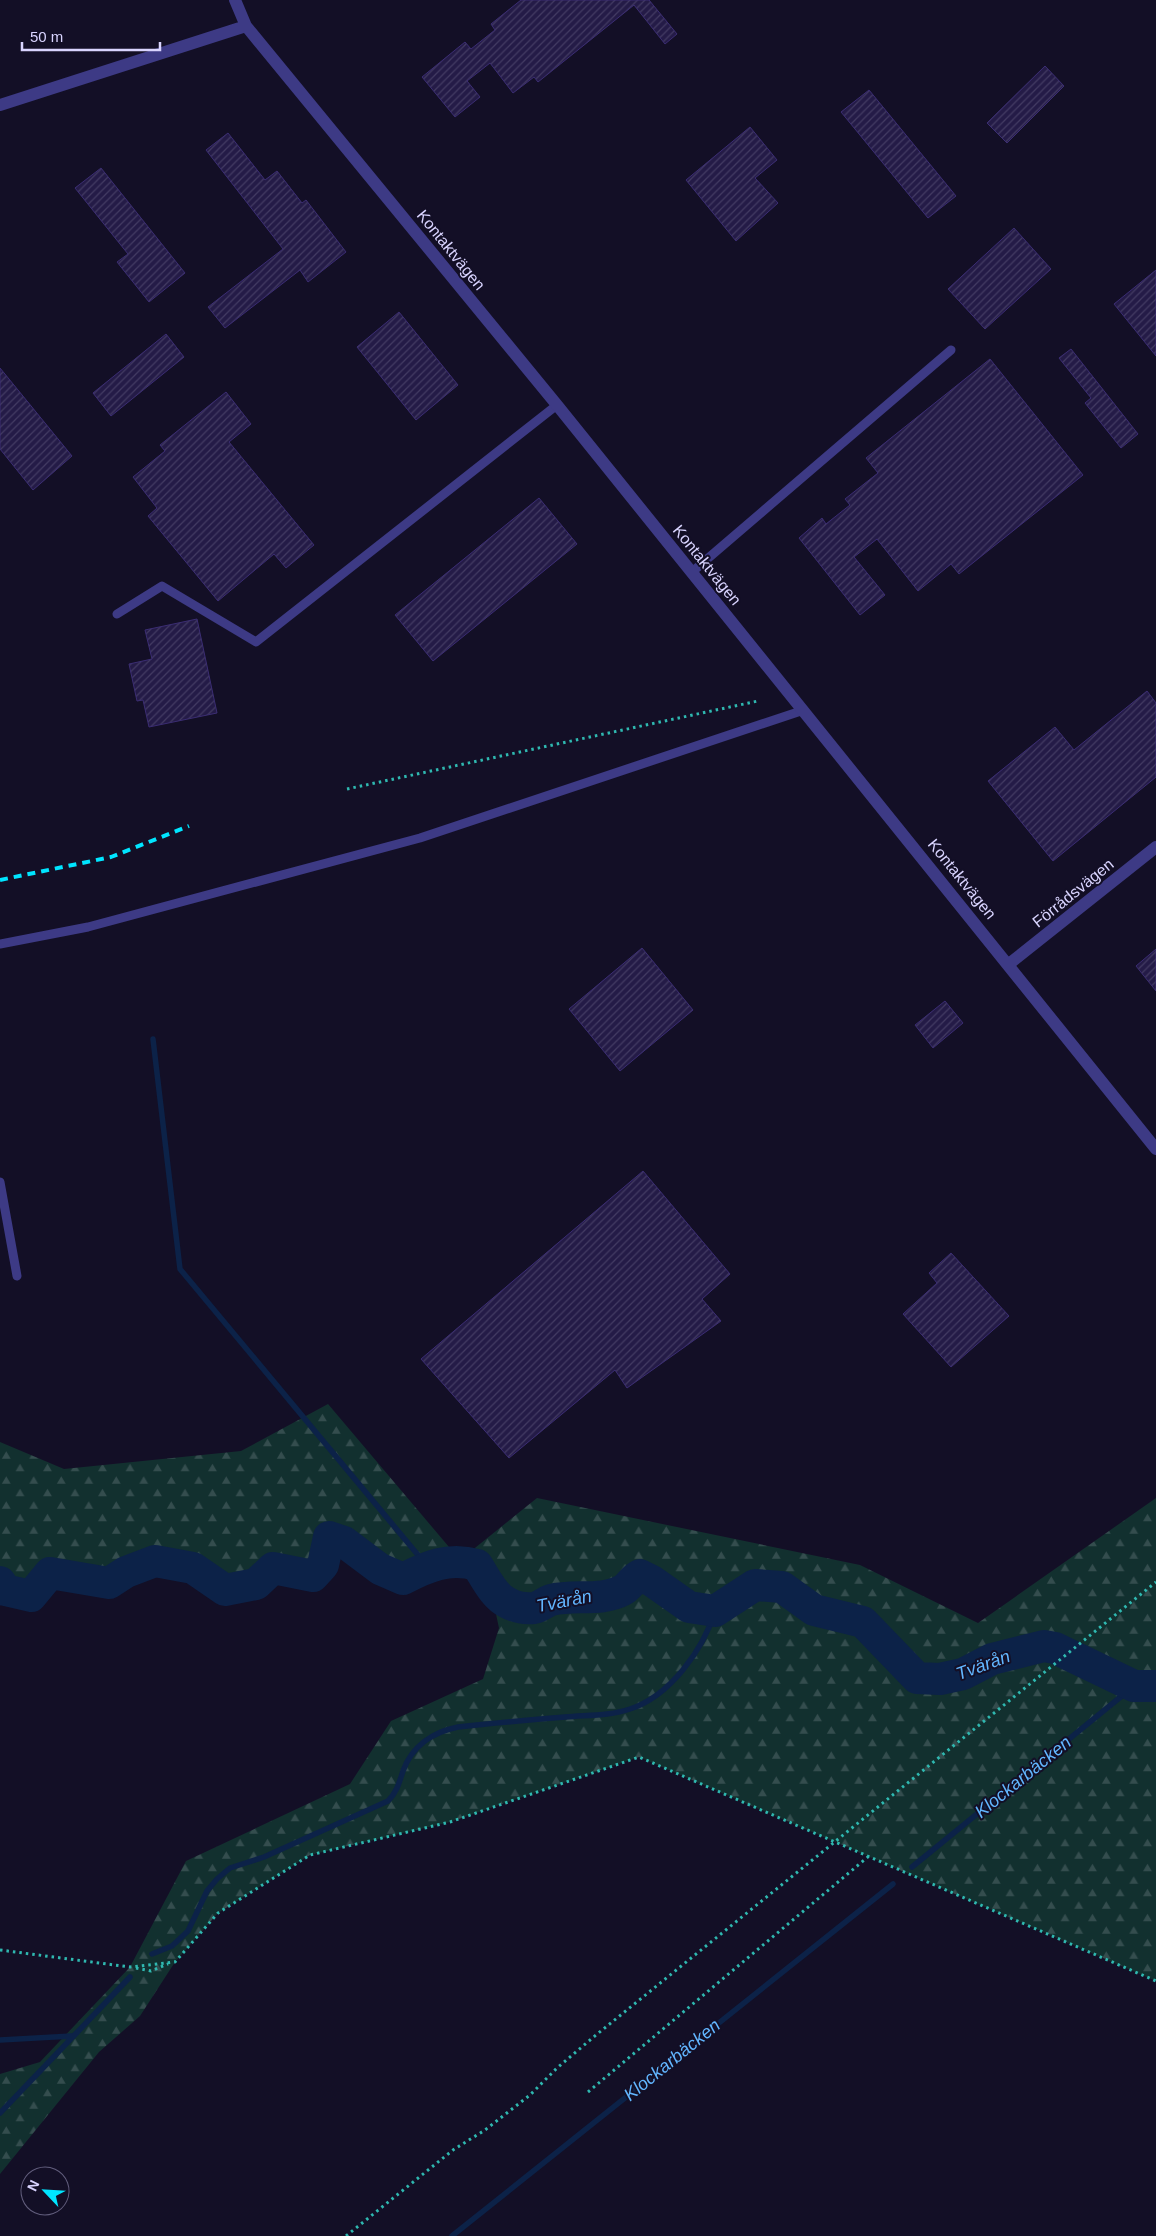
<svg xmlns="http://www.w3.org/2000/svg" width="1156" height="2236" viewBox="0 0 1156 2236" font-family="Helvetica,sans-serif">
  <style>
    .forest { fill: url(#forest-firs) }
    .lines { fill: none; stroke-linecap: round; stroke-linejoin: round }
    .stream { stroke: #0c2248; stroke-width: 5.5 }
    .river { stroke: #0c2248; stroke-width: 32 }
    .building { fill: url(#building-hatch); stroke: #3b2d73 }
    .path { stroke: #2fb8b0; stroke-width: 3; stroke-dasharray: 2.5 4; stroke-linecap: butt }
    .service { stroke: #3d3a85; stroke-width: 9 }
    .minor { stroke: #3d3a85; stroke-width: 12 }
    .rail { stroke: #00e5ff; stroke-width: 4; stroke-dasharray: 8 6; stroke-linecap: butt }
    .labels { text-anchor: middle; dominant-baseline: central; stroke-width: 4; stroke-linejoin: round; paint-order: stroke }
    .street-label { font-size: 16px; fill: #d9d4ff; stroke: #130f26 }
    .water-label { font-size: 18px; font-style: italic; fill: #62b6ff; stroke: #130f26 }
  </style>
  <defs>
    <pattern id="forest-firs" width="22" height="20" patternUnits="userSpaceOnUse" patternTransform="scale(1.25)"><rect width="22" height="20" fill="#12302f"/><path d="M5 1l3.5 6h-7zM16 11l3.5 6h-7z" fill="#344d4e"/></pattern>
    <pattern id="building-hatch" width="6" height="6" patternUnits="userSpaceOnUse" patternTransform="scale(1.25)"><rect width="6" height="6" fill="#241b47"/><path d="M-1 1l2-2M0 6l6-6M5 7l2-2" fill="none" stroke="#433b63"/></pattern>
  </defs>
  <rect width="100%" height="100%" fill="#130f26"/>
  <!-- forest -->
  <path class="forest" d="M328,1404L460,1560L537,1498L860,1565L978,1623L1156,1498V1981L639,1757L450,1822L310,1855L218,1913L175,1962L140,2016L99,2052L0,2174V2074L40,2062L130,1967L186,1861L350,1784L391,1721L483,1679L499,1628L490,1586L477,1565C449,1557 428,1567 403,1579L380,1569L344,1542L330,1537L323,1565L313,1576L273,1568L256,1584L225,1590L193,1568L155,1561L126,1572L109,1583L50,1573L31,1596L5,1590L0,1582V1442L64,1469L241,1451Z"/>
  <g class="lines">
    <!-- stream -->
    <path class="stream" d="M153,1039L180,1269L428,1567
      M912,1867L1134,1686
      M152,1954L172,1946L188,1931L207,1891L217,1879L230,1868L264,1857L388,1801C397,1792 399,1783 403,1771C412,1746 433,1732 458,1727C494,1723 529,1720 565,1717C586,1715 610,1716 630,1709C670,1696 703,1650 715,1611
      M0,2040L72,2036
      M0,2113L130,1977
      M452,2236L893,1884"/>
    <!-- river -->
    <path class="river" d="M0,1582L5,1590L31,1596L50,1573L109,1583L126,1572L155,1561L193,1568L225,1590L256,1584L273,1568L313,1576L323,1565L329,1537L344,1542L380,1569L403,1579C428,1566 449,1557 477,1565C485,1577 494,1597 508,1603C517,1608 524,1609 534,1608C540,1607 545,1602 551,1600C574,1594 601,1602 623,1590C630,1586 632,1579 640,1575L652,1581L689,1607L715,1611L755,1585L782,1587L814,1610L863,1622L917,1678L940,1679L963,1674L992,1659L1044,1646L1055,1648L1134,1686H1156"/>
  </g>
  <!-- building -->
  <path class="building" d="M521,0H649L677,34L665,44L634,5L538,82L534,77L513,93L490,63L467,81L480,97L455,117L422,77L465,42L471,49L495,30L491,24Z
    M1045,66L1064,86L1007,143L987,123Z
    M869,90L956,196L928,218L841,112Z
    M750,127L777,160L755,178L778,203L736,241L686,180Z
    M228,133L265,180L277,171L302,203L306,200L346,252L308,282L300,270L225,328L208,307L283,249L206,150Z
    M101,168L185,273L149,302L117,262L128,254L75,188Z
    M1014,228L1051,269L985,329L948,289Z
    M1156,270V356L1114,304Z
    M399,312L458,385L416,420L357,347Z
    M166,334L184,357L111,416L93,393Z
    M1071,349L1138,434L1121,448L1085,403L1091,398L1059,358Z
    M990,359L1083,475L959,574L951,564L918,591L877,539L854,557L885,595L860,615L799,538L822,518L826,524L850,505L845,499L878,473L866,458Z
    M0,368L72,456L33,490L0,449Z
    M226,392L251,424L229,442L314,545L286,568L274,554L218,601L148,516L157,508L133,477L165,451L160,445Z
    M539,498L577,544L433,661L395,615Z
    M197,619L217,713L149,727L143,700L137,701L129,664L152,659L145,630Z
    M1147,691L1156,703V777L1053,861L988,781L1055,727L1074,750Z
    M642,948L693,1010L620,1071L569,1009Z
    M1156,949V991L1136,966Z
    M945,1001L963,1023L933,1048L915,1025Z
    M643,1171L730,1274L702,1299L721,1321L627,1388L615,1370L509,1458L421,1359Z
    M951,1253L1009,1316L951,1367L903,1314L937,1283L929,1273Z"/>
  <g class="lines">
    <!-- path -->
    <path class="path" d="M347,789L758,701
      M0,1950L130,1967L175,1962L218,1913L310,1855L450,1822L639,1757L1156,1981
      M136,1968L151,1971L168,1964
      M588,2092L869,1856
      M346,2236L453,2150L485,2130L530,2095L557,2068L596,2035L1156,1582"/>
    <!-- service -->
    <path class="service" d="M692,572L951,350
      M117,614L162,586L256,642L557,405
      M0,944L88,927L420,838L804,710
      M0,1182L17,1276"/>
    <!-- minor -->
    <path class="minor" d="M235,0L246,26L557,405L1156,1149
      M0,105L246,26
      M1009,964L1156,847"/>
    <!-- rail -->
    <path class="rail" d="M0,880L111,857L189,826"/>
  </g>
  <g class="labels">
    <!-- street labels -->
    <g class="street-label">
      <text transform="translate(451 250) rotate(51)">Kontaktvägen</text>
      <text transform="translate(707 565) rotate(51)">Kontaktvägen</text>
      <text transform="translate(962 879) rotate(51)">Kontaktvägen</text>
      <text transform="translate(1073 893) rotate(-39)">Förrådsvägen</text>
    </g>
    <!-- water labels -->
    <g class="water-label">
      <text transform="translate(564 1601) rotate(-11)">Tvärån</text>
      <text transform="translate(983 1665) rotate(-20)">Tvärån</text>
      <text transform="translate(1023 1777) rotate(-39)">Klockarbäcken</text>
      <text transform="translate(672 2060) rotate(-39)">Klockarbäcken</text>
    </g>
  </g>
  <!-- north arrow -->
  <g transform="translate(45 2191) rotate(295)"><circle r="24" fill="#130f26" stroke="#625e7d"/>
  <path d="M0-4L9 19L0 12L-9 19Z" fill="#00e5ff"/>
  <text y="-8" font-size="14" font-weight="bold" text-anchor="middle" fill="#d9d4ff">N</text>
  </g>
  <!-- scale -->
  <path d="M22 42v8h138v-8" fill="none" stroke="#d9d4ff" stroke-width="2.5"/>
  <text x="30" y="42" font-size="15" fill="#d9d4ff" stroke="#130f26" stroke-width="4" paint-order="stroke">50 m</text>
</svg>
